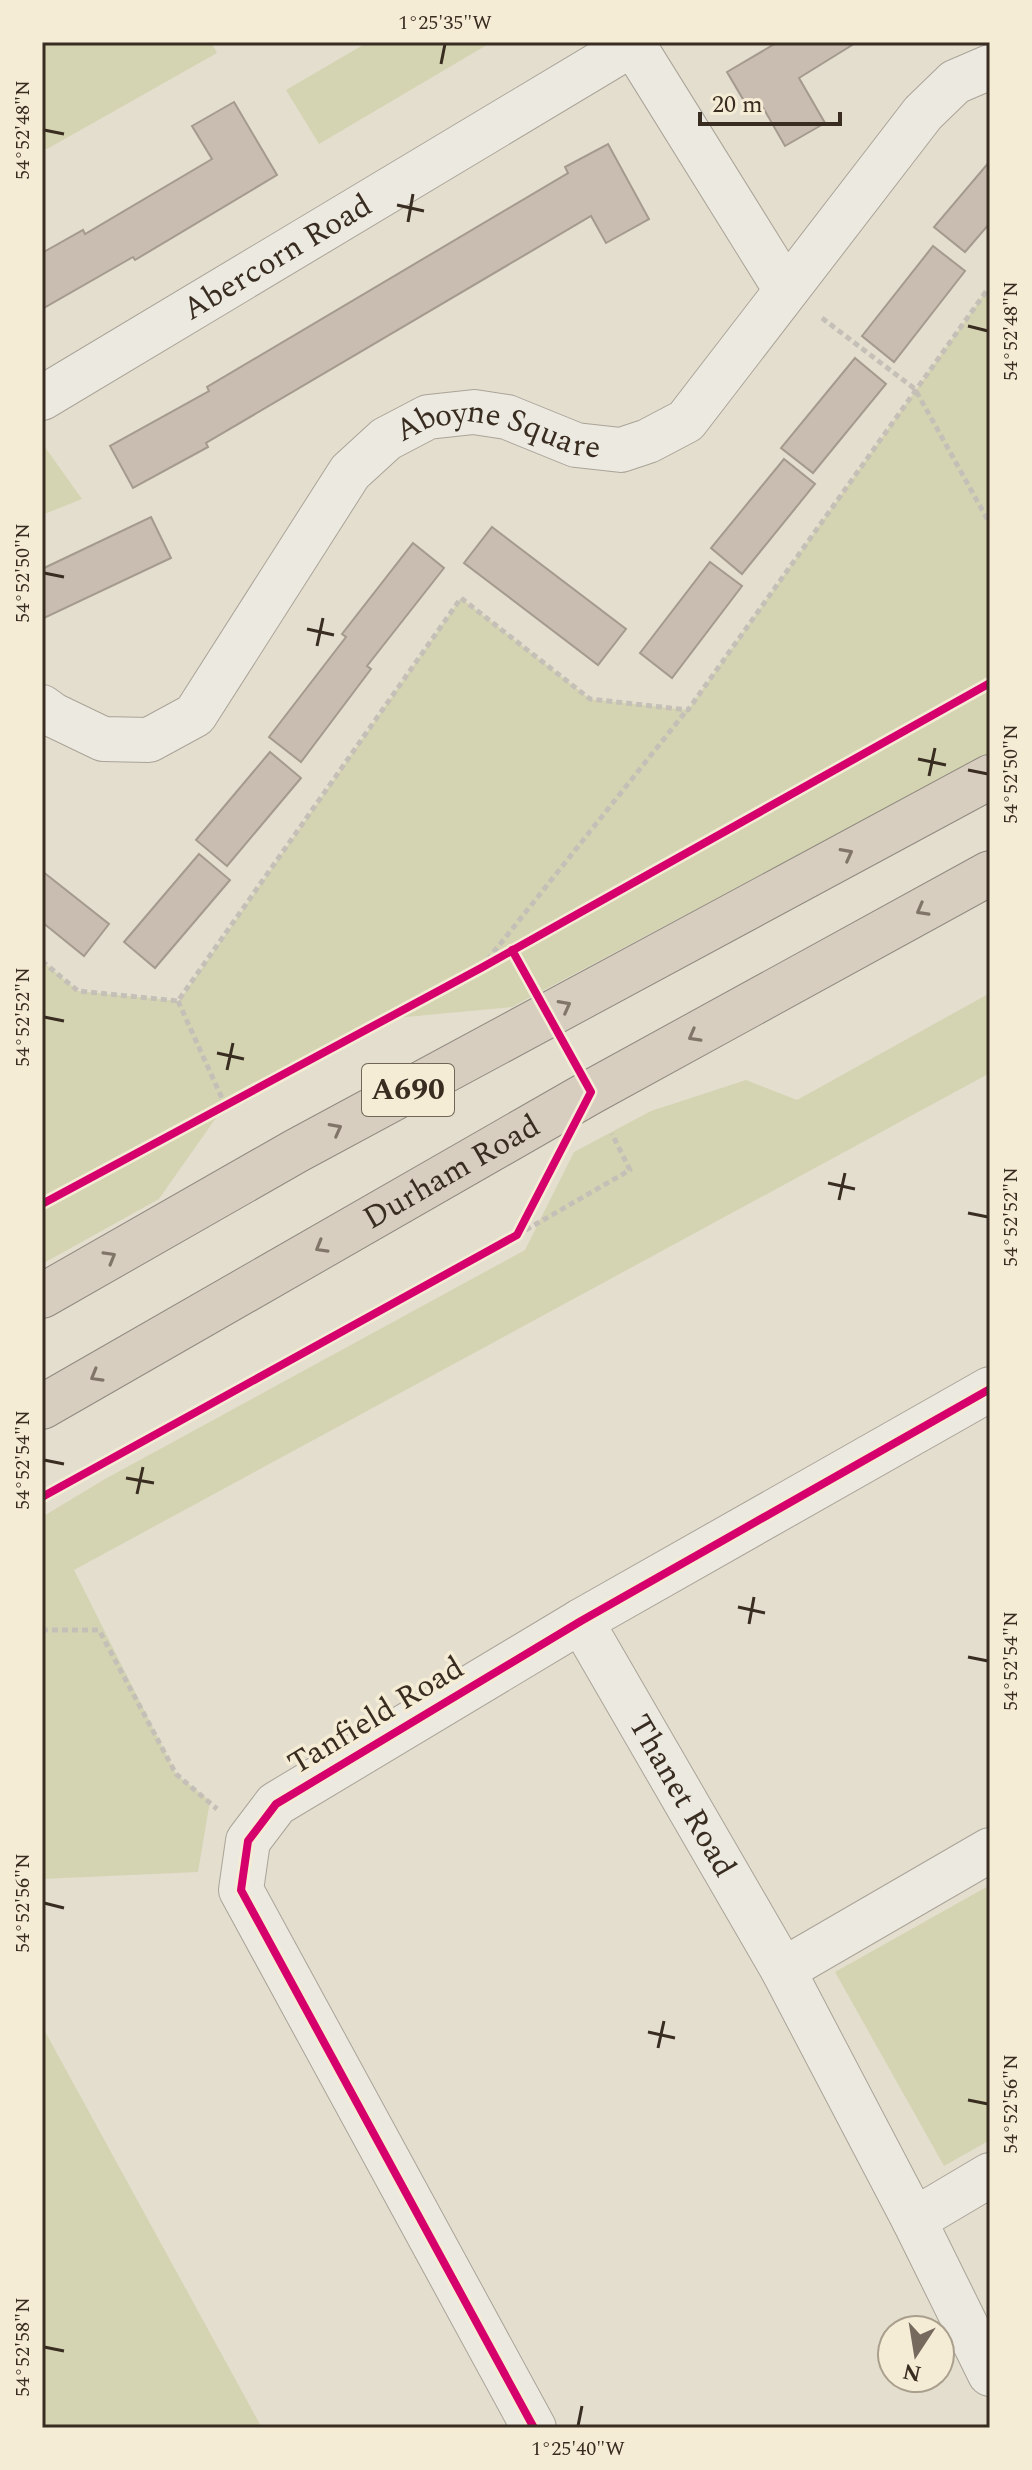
<svg xmlns="http://www.w3.org/2000/svg" width="1032" height="2470" viewBox="0 0 1032 2470" font-family="Spectral,serif">
  <style>
    .green { fill: #d4d4b2 }
    .building { fill: #c8bdb0; stroke: #a59a8e; stroke-width: 2 }
    .lines { fill: none; stroke-linecap: round; stroke-linejoin: round }
    .minor-casing { stroke: #aaa398; stroke-width: 46 }
    .highway-casing { stroke: #8f897f; stroke-width: 46 }
    .path { stroke: #c5c0b7; stroke-width: 5; stroke-dasharray: 6 4; stroke-linecap: butt }
    .minor { stroke: #ece9e0; stroke-width: 44 }
    .highway { stroke: #d7cec0; stroke-width: 44 }
    .cycleway-casing { stroke: #f5ecd6; stroke-width: 13 }
    .cycleway { stroke: #d6006c; stroke-width: 8 }
    .oneway { stroke: #807568 }
    .ticks { fill: none; stroke: #392c20; stroke-width: 3 }
    .labels { text-anchor: middle; dominant-baseline: central; stroke-width: 7; stroke-linejoin: round; paint-order: stroke }
    .shield { fill: #f5ecd6; stroke: #716657; stroke-width: 2 }
    .shield-label { font-size: 30px; font-weight: bold; fill: #392c20 }
    .street-label { font-size: 32px; fill: #392c20; stroke: #f5ecd6 }
    .neatline { fill: none; stroke: #392c20; stroke-width: 3 }
    .ticks-label { font-size: 20px; text-anchor: middle; fill: #392c20 }
  </style>
  <rect width="100%" height="100%" fill="#e4decf"/>
  <!-- green -->
  <path class="green" d="M42,42H211L217,53L47,149L42,147Z
    M368,42H492L319,144L286,90Z
    M990,286V753L512,1007L385,1019L225,1105L159,1199L42,1264V961L78,991L179,1001L461,598L590,699L688,710Z
    M42,443L82,499L42,515Z
    M990,993V1073L74,1570L176,1774L210,1801L198,1872L42,1879V1517L105,1479L525,1250L574,1152L651,1111L746,1080L797,1100Z
    M990,1885V2140L944,2166L835,1972Z
    M42,2026L262,2428H42Z"/>
  <!-- building -->
  <path class="building" d="M778,42H857L799,78L825,123L785,146L761,104L750,111L727,72Z
    M234,102L277,175L135,260L133,257L42,309V253L83,230L85,234L212,159L192,126Z
    M608,144L649,219L606,243L591,216L206,443L208,447L133,488L110,446L209,391L207,387L568,173L565,167Z
    M990,161V223L965,252L934,227Z
    M933,246L965,271L894,362L862,336Z
    M855,358L886,384L813,473L781,448Z
    M784,459L815,484L742,574L711,548Z
    M151,517L171,558L42,619V569Z
    M492,527L626,629L598,665L464,563Z
    M413,543L444,568L367,666L371,669L301,762L269,737L346,637L342,634Z
    M710,562L742,586L672,678L640,653Z
    M270,752L301,778L227,866L196,840Z
    M199,854L230,880L155,968L124,942Z
    M42,871L109,924L84,956L42,922Z"/>
  <g class="lines">
    <!-- minor casing -->
    <g class="minor-casing">
      <g id="minor">
        <path d="M633,44L786,290"/>
        <path id="s1" d="M42,398L636,42"/>
        <path id="s2" d="M42,707L53,715L103,739L149,740L195,715L350,472L386,439L428,417L474,412L507,417L576,445L621,450L648,441L686,421L923,113L955,82L990,67"/>
        <path id="s3" d="M581,1621L783,1970L914,2220L990,2374"/>
        <path d="M783,1970L990,1850"/>
        <path d="M914,2220L990,2175"/>
        <path d="M534,2428L241,1890L248,1841L276,1804L581,1621L990,1389"/>
      </g>
    </g>
    <!-- highway casing -->
    <g class="highway-casing">
      <g id="highway">
        <path d="M42,1296L296,1151L990,777"/>
        <path id="s4" d="M42,1407L591,1092L990,873"/>
      </g>
    </g>
    <!-- path -->
    <path class="path" d="M822,318L915,389L990,524
      M42,961L78,991L178,1001L461,598L590,699L688,710L990,286
      M481,968L687,710
      M178,1001L225,1105
      M517,1235L630,1170L612,1134
      M42,1630H99L176,1774L217,1809"/>
    <!-- minor -->
    <use href="#minor" class="minor"/>
    <!-- highway -->
    <use href="#highway" class="highway"/>
    <!-- cycleway casing -->
    <g class="cycleway-casing">
      <path id="cycleway" d="M42,1204L481,968L990,683
        M42,1497L517,1235L591,1092L512,950
        M534,2428L241,1890L248,1841L276,1804L581,1621L990,1389"/>
    </g>
    <!-- cycleway -->
    <use href="#cycleway" class="cycleway"/>
  </g>
  <!-- one-way arrows -->
  <defs><path id="oneway-chevron" d="M-2-3.5L2.5 0L-2 3.5" fill="none" stroke-width="1.6" stroke-linecap="round" stroke-linejoin="round" transform="scale(2)"/></defs>
  <g class="oneway">
    <use href="#oneway-chevron" transform="translate(847 854) rotate(-28)"/>
    <use href="#oneway-chevron" transform="translate(922 910) rotate(151)"/>
    <use href="#oneway-chevron" transform="translate(565 1006) rotate(-28)"/>
    <use href="#oneway-chevron" transform="translate(694 1036) rotate(151)"/>
    <use href="#oneway-chevron" transform="translate(336 1129) rotate(-28)"/>
    <use href="#oneway-chevron" transform="translate(321 1247) rotate(150)"/>
    <use href="#oneway-chevron" transform="translate(110 1257) rotate(-30)"/>
    <use href="#oneway-chevron" transform="translate(96 1376) rotate(150)"/>
  </g>
  <!-- ticks -->
  <path class="ticks" d="M441,64L445,44M44,130L64,134M397,205L424,211M408,222L413,194M968,326L988,331M44,573L64,577M307,629L334,635M317,646L323,618M918,759L946,765M968,770L988,774M929,776L935,748M44,1017L64,1021M217,1053L244,1059M227,1070L233,1043M828,1183L855,1189M839,1200L845,1173M968,1213L988,1217M44,1460L64,1464M126,1478L154,1483M137,1494L143,1467M738,1607L765,1613M749,1624L754,1597M968,1657L988,1661M44,1903L64,1908M648,2032L675,2038M658,2048L664,2021M968,2100L988,2104M44,2347L64,2351M578,2426L582,2406"/>
  <g class="labels">
    <!-- shield labels -->
    <rect class="shield" x="362" y="1064" width="92" height="52" rx="6"/>
    <g class="shield-label">
      <text x="408" y="1090">A690</text>
    </g>
    <!-- street labels -->
    <g class="street-label">
      <text stroke="none"><textPath href="#s1" startOffset="274">Abercorn Road</textPath></text>
      <text stroke="none"><textPath href="#s2" startOffset="624">Aboyne Square</textPath></text>
      <text stroke="none"><textPath href="#s4" startOffset="472">Durham Road</textPath></text>
      <text transform="translate(376 1716) rotate(-31)">Tanfield Road</text>
      <text stroke="none"><textPath href="#s3" startOffset="202">Thanet Road</textPath></text>
    </g>
  </g>
  <!-- border -->
  <rect width="1032" height="2470" fill="none" stroke="#f5ecd6" stroke-width="88"/>
  <!-- north arrow -->
  <g transform="translate(916 2354) rotate(192)"><circle r="38" fill="#f5ecd6" stroke="#aa9f8d" stroke-width="2"/>
  <path d="M0-6L14 30L0 20L-14 30Z" fill="#756a5d"/>
  <text y="-12" font-size="22" font-weight="bold" text-anchor="middle" fill="#392c20">N</text>
  </g>
  <!-- scale -->
  <path d="M700 112v12h140v-12" fill="none" stroke="#392c20" stroke-width="4"/>
  <text x="712" y="112" font-size="24" fill="#392c20" stroke="#f5ecd6" stroke-width="6" paint-order="stroke">20 m</text>
  <rect x="44" y="44" width="944" height="2382" class="neatline"/>
  <g class="ticks-label">
    <text x="445" y="29">1°25'35"W</text>
    <text transform="translate(22 130) rotate(-90)" y="7">54°52'48"N</text>
    <text transform="translate(1010 331) rotate(-90)" y="7">54°52'48"N</text>
    <text transform="translate(22 573) rotate(-90)" y="7">54°52'50"N</text>
    <text transform="translate(1010 774) rotate(-90)" y="7">54°52'50"N</text>
    <text transform="translate(22 1017) rotate(-90)" y="7">54°52'52"N</text>
    <text transform="translate(1010 1217) rotate(-90)" y="7">54°52'52"N</text>
    <text transform="translate(22 1460) rotate(-90)" y="7">54°52'54"N</text>
    <text transform="translate(1010 1661) rotate(-90)" y="7">54°52'54"N</text>
    <text transform="translate(22 1903) rotate(-90)" y="7">54°52'56"N</text>
    <text transform="translate(1010 2104) rotate(-90)" y="7">54°52'56"N</text>
    <text transform="translate(22 2347) rotate(-90)" y="7">54°52'58"N</text>
    <text x="578" y="2455">1°25'40"W</text>
  </g>
</svg>
